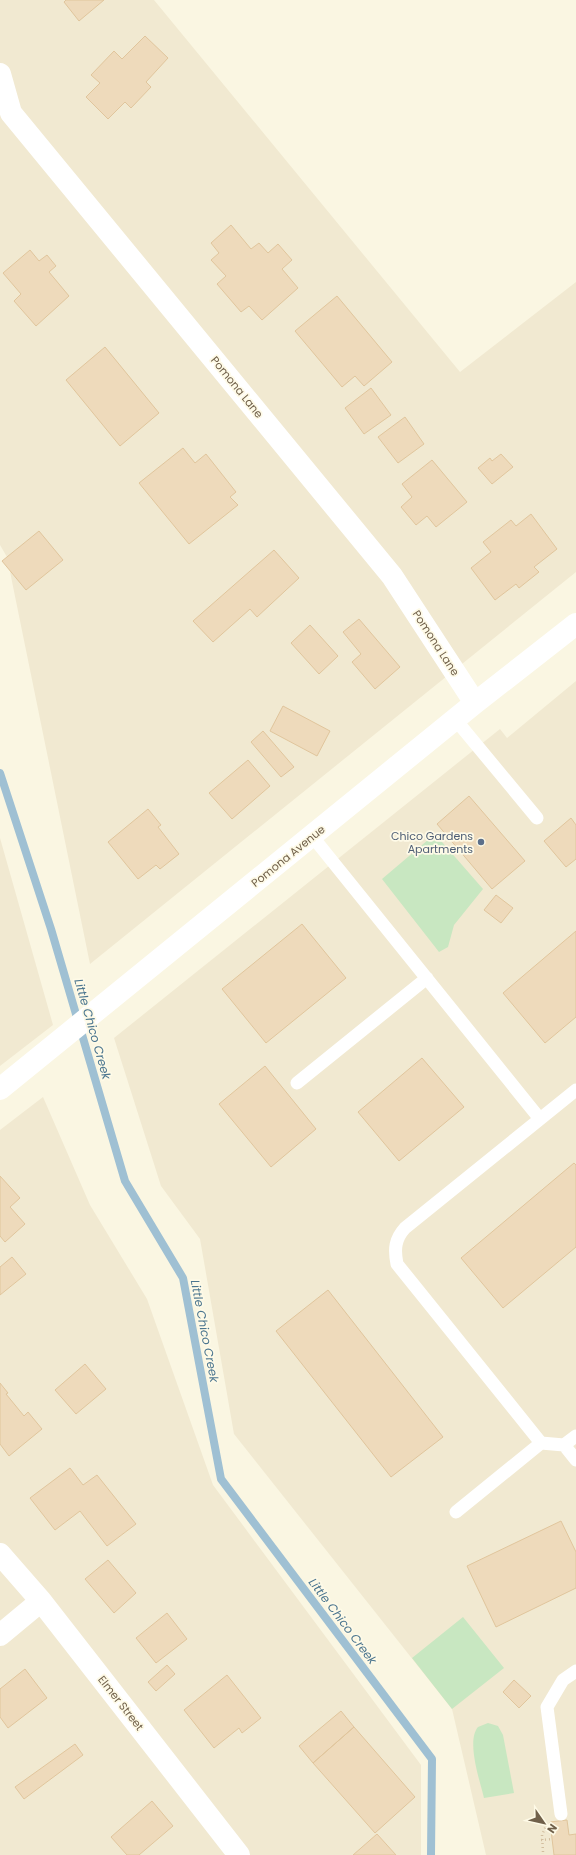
<svg xmlns="http://www.w3.org/2000/svg" width="576" height="1855" viewBox="0 0 576 1855" font-family="Poppins,sans-serif">
  <style>
    .residential { fill: #f1e9d1 }
    .green { fill: #c8e7c1 }
    .lines { fill: none; stroke-linecap: round; stroke-linejoin: round }
    .stream { stroke: #9fc0d3; stroke-width: 8 }
    .building { fill: #eedabb; stroke: #e0c59c }
    .path { stroke: #d2be9f; stroke-width: 2.5; stroke-dasharray: 1 3; stroke-linecap: butt }
    .lane { stroke: #fff; stroke-width: 13 }
    .street { stroke: #fff; stroke-width: 22 }
    .service-dot { fill: #5c6f8a; stroke: #fefae7; stroke-width: 1.5 }
    .labels { text-anchor: middle; dominant-baseline: central; stroke-width: 3.5; stroke-linejoin: round; paint-order: stroke }
    .street-label { font-size: 11px; fill: #70604a; stroke: #fefae7 }
    .service-label { font-size: 11px; fill: #4e5e75; stroke: #fefae7; text-anchor: end }
    .water-label { font-size: 12px; font-style: italic; fill: #4c768f; stroke: #fefae7 }
  </style>
  <rect width="100%" height="100%" fill="#faf6e2"/>
  <!-- residential -->
  <path class="residential" d="M0,0H154L460,372L576,282V572L90,964L7,557L0,545Z
    M576,681V1855H486L452,1709L234,1434L200,1239L161,1186L114,1038L500,729L507,738Z
    M0,838L53,1025L0,1066Z
    M43,1097L90,1205L147,1299L213,1485L421,1765V1855H0V1130Z"/>
  <!-- green -->
  <path class="green" d="M435,834L483,889L454,925L448,947L439,952L382,879Z
    M463,1617L504,1668L452,1709L412,1658Z
    M488,1723L498,1726L503,1735L514,1793L484,1798C480,1781 466,1741 478,1727Z"/>
  <g class="lines">
    <!-- stream -->
    <path class="stream" d="M0,773L51,929L125,1181L183,1278L221,1479L432,1759L431,1855"/>
  </g>
  <!-- building -->
  <path class="building" d="M66,0H104L79,21L64,2Z
    M145,36L168,58L146,82L151,87L131,108L125,102L108,119L86,97L100,83L91,75L114,51L122,59Z
    M231,225L251,249L259,243L268,253L278,244L292,260L282,269L298,288L262,320L249,306L241,312L217,284L226,276L211,260L219,253L211,243Z
    M30,250L39,261L47,255L56,266L49,272L69,296L36,326L14,301L21,294L3,273Z
    M337,296L392,362L364,386L355,376L342,387L295,331Z
    M105,347L159,413L120,446L66,380Z
    M371,388L391,415L364,434L345,408Z
    M405,417L424,444L398,463L378,437Z
    M183,448L195,463L206,454L236,492L230,497L238,505L189,544L139,483Z
    M501,454L513,467L492,484L478,468L490,458L492,461Z
    M432,460L467,502L436,527L427,516L416,525L401,507L412,497L402,484Z
    M531,514L557,549L534,567L539,572L519,588L516,584L495,600L471,568L491,552L483,542L511,520L516,526Z
    M39,531L63,560L26,590L2,561Z
    M274,550L299,578L257,617L250,609L213,642L193,621Z
    M359,619L400,667L375,689L352,662L361,654L343,632Z
    M310,625L338,656L319,674L291,643Z
    M283,706L330,731L317,756L270,731Z
    M263,731L294,767L281,777L251,742Z
    M248,760L270,786L232,819L209,793Z
    M469,796L525,861L492,889L437,824Z
    M148,809L161,825L158,827L179,854L160,869L156,865L138,879L108,842Z
    M571,818L576,825V859L566,867L544,841Z
    M496,895L513,908L501,923L484,910Z
    M302,924L346,978L266,1043L222,989Z
    M576,931V1017L545,1043L503,993Z
    M422,1058L464,1107L399,1161L358,1112Z
    M265,1066L316,1129L271,1167L219,1104Z
    M574,1163L576,1165V1247L503,1308L461,1258Z
    M0,1176L20,1198L10,1207L25,1224L5,1242L0,1236Z
    M12,1257L26,1274L0,1295V1267Z
    M328,1290L443,1437L391,1477L276,1331Z
    M85,1364L106,1389L76,1414L55,1390Z
    M0,1383L8,1393L6,1394L24,1416L28,1412L42,1429L9,1456L0,1444Z
    M70,1468L83,1485L97,1475L136,1524L107,1546L80,1511L55,1530L30,1498Z
    M561,1521L576,1552V1588L496,1627L467,1566Z
    M108,1560L136,1593L114,1613L85,1579Z
    M167,1613L187,1639L156,1663L136,1638Z
    M167,1665L175,1674L156,1691L148,1682Z
    M25,1669L47,1698L8,1728L0,1717V1689Z
    M227,1675L261,1718L242,1733L239,1728L214,1748L184,1710Z
    M514,1680L531,1696L519,1708L503,1692Z
    M341,1711L354,1727L313,1763L299,1746Z
    M354,1727L415,1797L375,1833L313,1763Z
    M75,1744L83,1755L24,1799L15,1787Z
    M152,1801L173,1826L139,1855H127L111,1837Z
    M567,1820L569,1835L576,1834V1855H554L550,1822Z
    M377,1834L396,1855H353Z"/>
  <g class="lines">
    <!-- path -->
    <path class="path" d="M541,1840L552,1839
      M543,1852L542,1835L546,1826"/>
    <!-- lane -->
    <path class="lane" d="M455,719L537,818
      M312,836L540,1119
      M297,1083L427,978
      M576,1090L405,1228C395,1239 394,1249 397,1264L541,1443L564,1445L576,1436
      M564,1445L576,1460
      M456,1512L541,1443
      M561,1814L547,1707L563,1680L576,1671"/>
    <!-- street -->
    <path class="street" d="M0,74L11,113L392,576L475,703
      M0,1089L475,703L576,624
      M0,1554L41,1601L239,1855
      M0,1635L41,1601"/>
  </g>
  <!-- markers -->
  <circle class="service-dot" cx="481" cy="842" r="4"/>
  <g class="labels">
    <!-- street labels -->
    <g class="street-label">
      <text transform="translate(237 387) rotate(51)">Pomona Lane</text>
      <text transform="translate(436 643) rotate(57)">Pomona Lane</text>
      <text transform="translate(288 856) rotate(-39)">Pomona Avenue</text>
      <text transform="translate(121 1703) rotate(52)">Elmer Street</text>
    </g>
    <!-- service labels -->
    <g class="service-label">
      <text x="473" y="836">Chico Gardens<tspan x="473" dy="13">Apartments</tspan></text>
    </g>
    <!-- water labels -->
    <g class="water-label">
      <text transform="translate(93 1029) rotate(74)">Little Chico Creek</text>
      <text transform="translate(205 1331) rotate(79)">Little Chico Creek</text>
      <text transform="translate(343 1621) rotate(53)">Little Chico Creek</text>
    </g>
  </g>
  <!-- north arrow -->
  <g transform="translate(544 1823) rotate(124)" stroke="#fefae7" stroke-width="3" paint-order="stroke">
  <path d="M0-3L7 15L0 10L-7 15Z" fill="#70604a"/>
  <text y="-6" font-size="11" font-weight="bold" text-anchor="middle" fill="#70604a">N</text>
  </g>
</svg>
